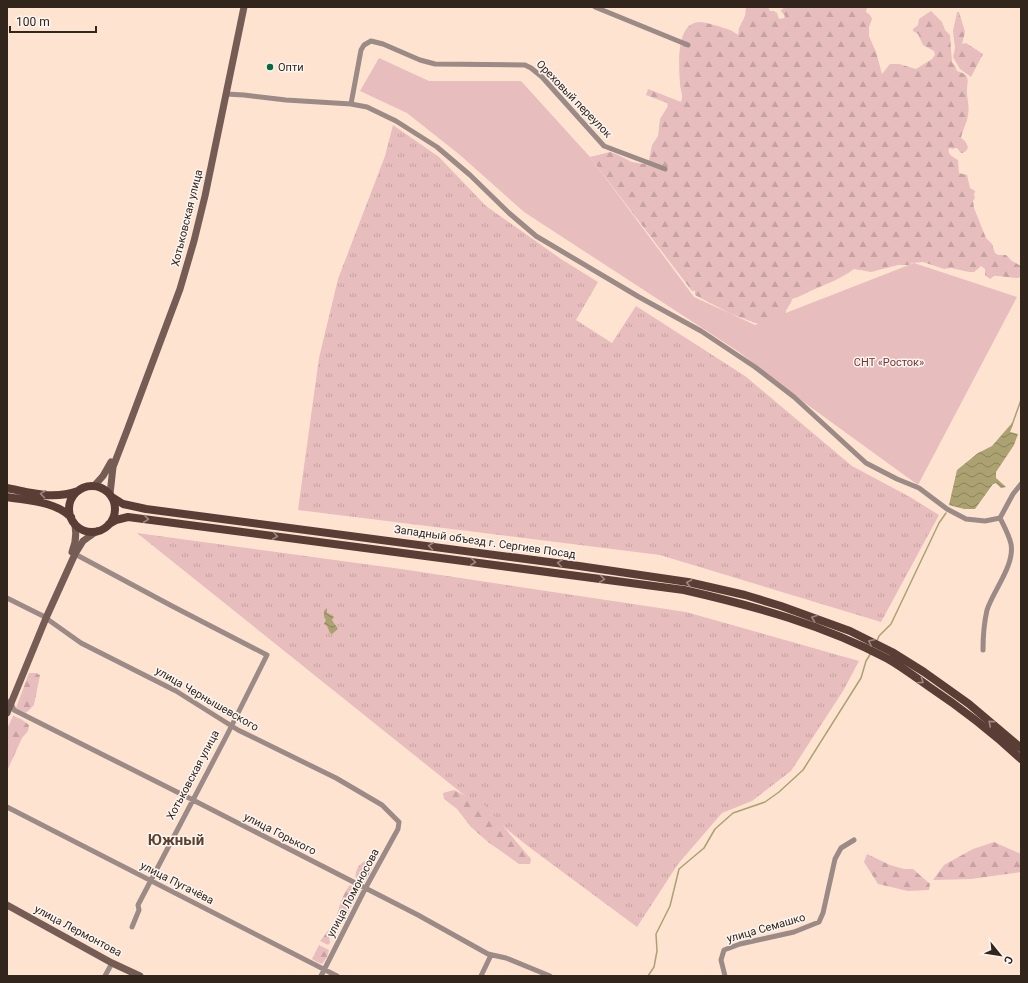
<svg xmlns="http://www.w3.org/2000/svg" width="1028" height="983" viewBox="0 0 1028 983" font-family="Roboto,sans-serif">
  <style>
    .grass { fill: url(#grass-tufts) }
    .forest { fill: url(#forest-firs) }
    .garden { fill: #e7bdbd }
    .water { fill: url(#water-waves) }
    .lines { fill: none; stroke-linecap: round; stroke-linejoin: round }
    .stream { stroke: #aba171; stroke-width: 1.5 }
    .street { stroke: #9b8a85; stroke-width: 5 }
    .secondary { stroke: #755d56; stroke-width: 7 }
    .primary { stroke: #5a3e36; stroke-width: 8 }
    .oneway { stroke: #9b8780 }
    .poi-dot { fill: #046a3f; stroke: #fcf5f0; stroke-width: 1.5 }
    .labels { text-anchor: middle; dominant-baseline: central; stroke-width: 3; stroke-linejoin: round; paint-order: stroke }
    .poi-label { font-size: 11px; fill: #31251c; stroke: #fcf5f0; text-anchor: start }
    .street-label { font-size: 11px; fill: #31251c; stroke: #fcf5f0 }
    .park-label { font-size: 11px; fill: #783339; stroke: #fcf5f0 }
    .district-label { font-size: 15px; font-weight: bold; fill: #5b402d; stroke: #fcf5f0 }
  </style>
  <defs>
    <pattern id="grass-tufts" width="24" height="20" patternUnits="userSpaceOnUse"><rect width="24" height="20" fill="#e7bdbd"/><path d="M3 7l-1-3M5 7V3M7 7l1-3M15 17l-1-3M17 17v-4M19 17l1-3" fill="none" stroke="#c7a2a2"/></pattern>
    <pattern id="forest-firs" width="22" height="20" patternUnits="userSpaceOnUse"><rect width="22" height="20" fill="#e7bdbd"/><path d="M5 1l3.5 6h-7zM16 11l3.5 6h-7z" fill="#c7a2a2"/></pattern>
    <pattern id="water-waves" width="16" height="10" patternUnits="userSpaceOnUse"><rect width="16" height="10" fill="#aba171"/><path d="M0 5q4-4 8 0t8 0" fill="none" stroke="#8c835c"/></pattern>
  </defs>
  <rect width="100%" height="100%" fill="#ffe3d1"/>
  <!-- grass -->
  <path class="grass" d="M393,125L439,157L486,206L561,259L598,282L576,320L612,343L636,306L745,376L852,466L910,497L939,515L881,622L660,555L298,510L319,358L338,279L385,156Z
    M137,533L401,569L686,612L859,661L843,691L791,771L752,801L722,813L678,864L637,927L529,847Z"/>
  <!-- forest -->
  <path class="forest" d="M746,7H768L770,11H774L777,13L779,19L784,18L785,16L781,11V10L786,7H867L866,12L870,15L872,19L869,27V36L876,52L882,74L890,64H899L916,69L932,59L935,55L934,51L923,45L918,34L913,31V29L918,25L919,19L931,11L942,22L945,30L950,35L952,62L955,66L957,71C973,75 966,83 967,94C968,104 970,108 967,120C965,126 962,132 961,138L965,141L968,147C967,151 964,153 961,153L957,148H955L953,149L949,148C947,155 953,157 958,160L959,173L967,175L970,188L975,191L974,195L975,198L973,201L974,208L986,238L992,244L995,253L998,255H1006L1012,261L1021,266V277L1017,278L997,276H994L990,279L985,275V269L981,266L974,272H969L951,268L944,269L923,262L912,263L909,265H898L871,272L854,269C842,278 829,283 815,289C807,292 800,297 792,299C791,305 786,308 785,314L761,325L731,314L695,295V291H692L590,157L610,152L616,154L632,162L643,164L647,162L649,160L652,145L658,136L660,119L668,106L667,103L646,95L648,89L681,102C684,96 680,90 680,84C679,67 675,22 700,22C706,22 724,28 730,30C733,31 735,33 738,35L739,28L745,16Z
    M957,12H959L965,32L962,44L966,43L983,54L971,77L960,69L953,57L955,48L953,31Z
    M29,673H36L40,675L34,705L26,713L16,708Z
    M13,716L21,719L29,725L28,731L22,738L7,771V729Z
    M454,790L486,806L531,859L530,864H519L488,842L471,827L457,809L444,799L443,793Z
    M994,842L1021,854V872L971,879L933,880L944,865L973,849Z
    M867,854L890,865L904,869H913L930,884L929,890L908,891L878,884L864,862Z
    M369,860L372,863L371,871L364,883L360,882L356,879C354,871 360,861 369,860Z
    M350,885L358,889L359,892L338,931L332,932L329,936L330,943L328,945L320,941C326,934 332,926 336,917C340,906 342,895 350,885Z
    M319,945L329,950L327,957L322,964L317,962L312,959Z"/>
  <!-- garden -->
  <path class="garden" d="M379,58L429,81H521L590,157L694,297L755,325L914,263L1017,297L918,485L798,398L739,352L524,212L460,155L407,113L360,91Z"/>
  <!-- water -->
  <path class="water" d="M1012,423L1013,425L1010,432L1018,434L1014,445L996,472V478L1006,487L1001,488L996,483L993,484L975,509H964L949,505L957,470L978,453L992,446Z
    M327,608V613L334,617L332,620C333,623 337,626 338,629L332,634L330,633L327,626L324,624L326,620L324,617V611Z"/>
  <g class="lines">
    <!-- stream -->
    <path class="stream" d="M1012,425L1021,400
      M877,641L879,636L891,624L939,523L946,513
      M648,976L654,967L657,951L656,934L670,906L679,869L704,848L715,829L733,813L765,802L779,792L803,770L861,678L866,661L871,653"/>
    <!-- street -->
    <path class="street" d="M595,7L688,45
      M226,94L244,95L286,100L351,104L367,107L396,121L437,147L470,175L509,213L536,236L639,297L701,331L755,367L794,397L866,463L897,479L919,488L947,509L966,519L985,521L1000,518L1013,494L1021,484
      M351,104L361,50L364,45L371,41L383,44L420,60L435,64L525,65L531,68L542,77L604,146L665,169
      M75,554L172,606L267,655L227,735L138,905L139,910L132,927
      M7,598L43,616L81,643L176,691L238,730L336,778L382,805L399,822L398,829L365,889L321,976
      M983,650C983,637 984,623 987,610C993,591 1015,565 1011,544C1009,535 1004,526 1000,518
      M7,701L11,703L14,710L193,800L418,915L488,954L506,958L550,976
      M7,807L337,976
      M105,976L112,963
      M481,976L491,955
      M725,976L721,960L724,950L740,944L794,932L819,922L823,913L835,859L841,848L854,840"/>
    <!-- secondary -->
    <path class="secondary" d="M94,486L103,476L111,462
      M110,494L113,467L128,428L180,289L194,241L205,196L244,7
      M72,552C76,542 77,532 74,522
      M7,713L46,618L75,554L83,541L97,531
      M7,905L112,963L140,976"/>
    <!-- primary -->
    <path class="primary" d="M69 509a23 23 0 1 1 46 0a23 23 0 1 1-46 0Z
      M7,488C32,493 53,500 78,491
      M7,497C29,501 54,501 71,517
      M112,497L123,504L146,509L579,566L688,582L745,595L781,606L850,631L892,652L924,672L969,704L1021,748
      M109,524L116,520L128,517L684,590C754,606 824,625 888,659C902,667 915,677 928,686C961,708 992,732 1021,759"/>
  </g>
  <!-- one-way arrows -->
  <defs><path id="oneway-chevron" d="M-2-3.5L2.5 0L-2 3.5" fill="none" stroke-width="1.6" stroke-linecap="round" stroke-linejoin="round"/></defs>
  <g class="oneway">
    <use href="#oneway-chevron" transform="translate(43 494) rotate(-172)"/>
    <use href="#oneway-chevron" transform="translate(146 519) rotate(8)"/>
    <use href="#oneway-chevron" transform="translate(275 536) rotate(8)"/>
    <use href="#oneway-chevron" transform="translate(431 546) rotate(-172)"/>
    <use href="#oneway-chevron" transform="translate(473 562) rotate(7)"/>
    <use href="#oneway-chevron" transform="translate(560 563) rotate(-172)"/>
    <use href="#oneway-chevron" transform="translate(602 579) rotate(8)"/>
    <use href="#oneway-chevron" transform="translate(689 583) rotate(-169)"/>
    <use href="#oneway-chevron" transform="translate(814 618) rotate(-160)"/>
    <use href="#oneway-chevron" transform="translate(871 642) rotate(-153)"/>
    <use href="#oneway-chevron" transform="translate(921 681) rotate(34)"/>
    <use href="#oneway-chevron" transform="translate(991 723) rotate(-140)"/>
  </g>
  <!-- markers -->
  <circle class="poi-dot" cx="270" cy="67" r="4"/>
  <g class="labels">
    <!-- poi labels -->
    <g class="poi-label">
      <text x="278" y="67">Опти</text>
    </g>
    <!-- street labels -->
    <g class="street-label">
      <text transform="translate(574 99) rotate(46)">Ореховый переулок</text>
      <text transform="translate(187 218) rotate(-76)">Хотьковская улица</text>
      <text transform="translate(485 542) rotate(8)">Западный объезд г. Сергиев Посад</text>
      <text transform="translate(207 699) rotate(30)">улица Чернышевского</text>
      <text transform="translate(193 775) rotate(-62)">Хотьковская улица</text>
      <text transform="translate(280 834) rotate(27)">улица Горького</text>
      <text transform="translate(177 883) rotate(27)">улица Пугачёва</text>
      <text transform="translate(353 893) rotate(-62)">улица Ломоносова</text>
      <text transform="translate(766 928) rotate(-16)">улица Семашко</text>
      <text transform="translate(78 931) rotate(28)">улица Лермонтова</text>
    </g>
    <!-- park labels -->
    <g class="park-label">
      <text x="889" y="362">СНТ «Росток»</text>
    </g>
    <!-- district labels -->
    <g class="district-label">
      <text x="176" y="840">Южный</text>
    </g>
  </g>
  <!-- border -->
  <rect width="1028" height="983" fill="none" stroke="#31251c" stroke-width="16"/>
  <!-- north arrow -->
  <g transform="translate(1000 955) rotate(120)" stroke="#fcf5f0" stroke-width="3" paint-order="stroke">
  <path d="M0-3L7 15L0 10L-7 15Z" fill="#31251c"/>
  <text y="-6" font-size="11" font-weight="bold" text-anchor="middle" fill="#31251c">С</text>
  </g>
  <!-- scale -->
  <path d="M10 26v6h86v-6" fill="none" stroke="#31251c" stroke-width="2"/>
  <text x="16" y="26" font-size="12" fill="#31251c" stroke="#fcf5f0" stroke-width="3" paint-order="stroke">100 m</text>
</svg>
